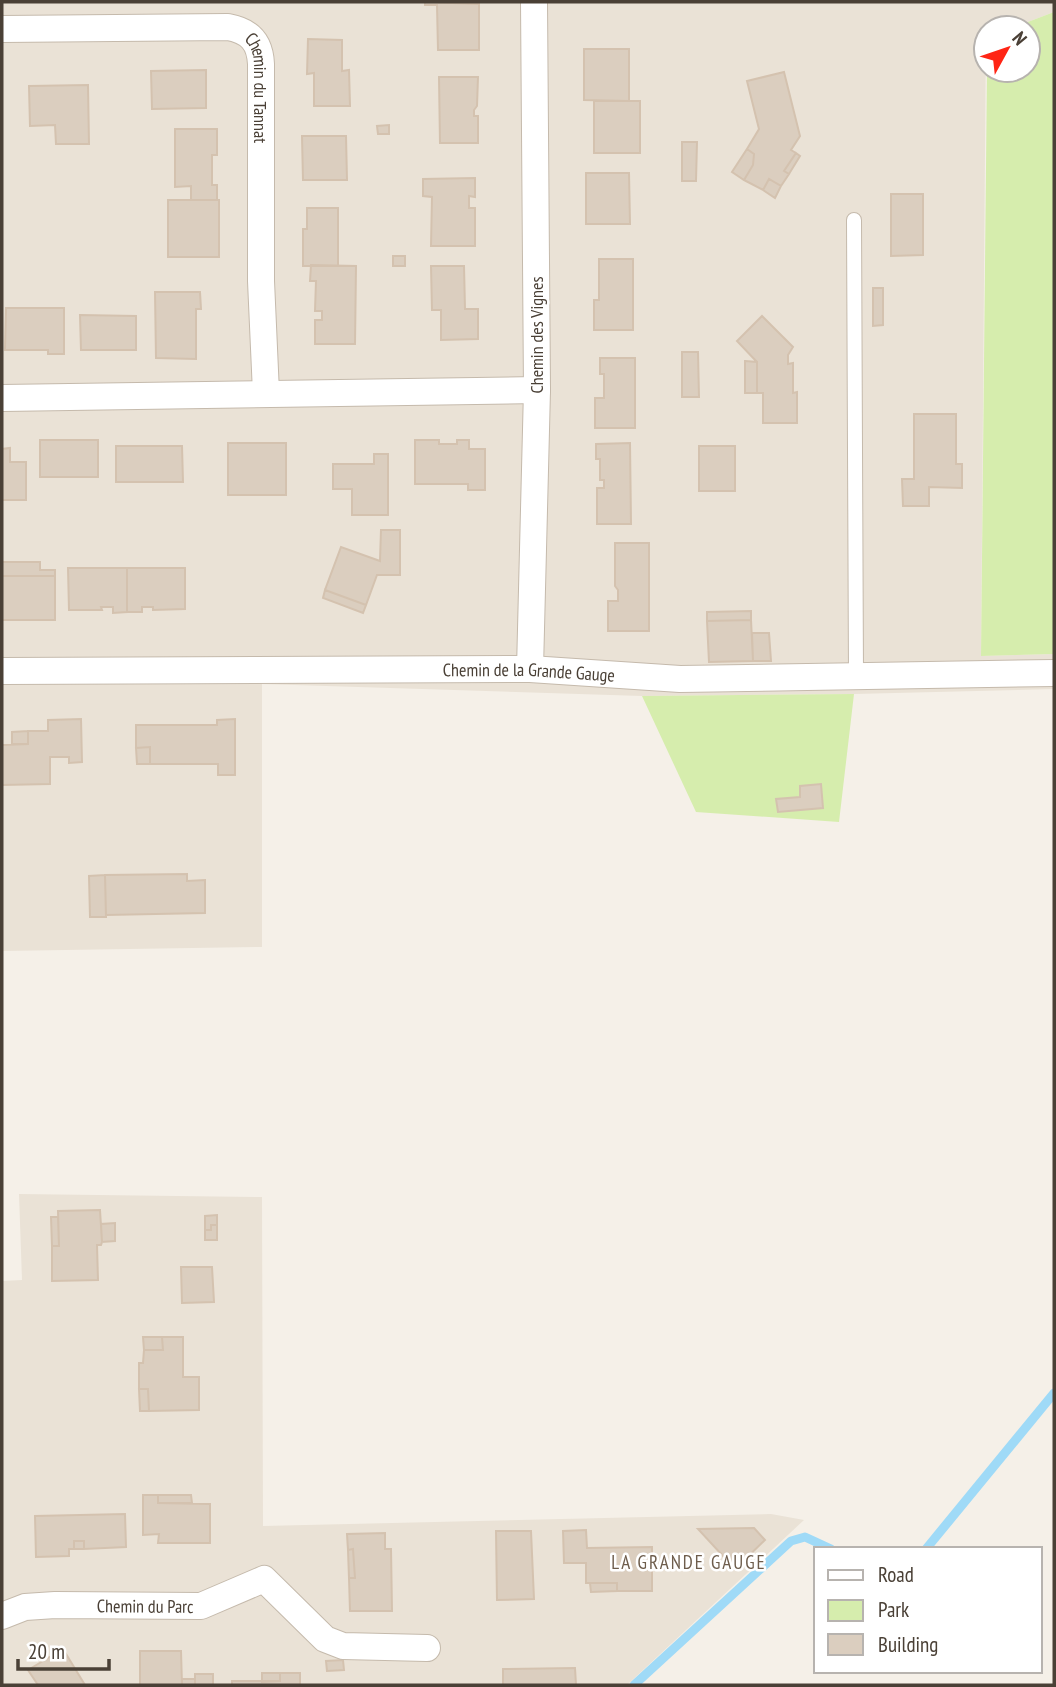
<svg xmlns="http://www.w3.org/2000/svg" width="1056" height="1687" viewBox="0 0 1056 1687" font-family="'PT Sans Narrow',sans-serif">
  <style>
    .residential { fill: #eae2d6 }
    .green { fill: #d6edad }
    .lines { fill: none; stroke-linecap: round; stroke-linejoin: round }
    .stream { stroke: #9fdaf7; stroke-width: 9 }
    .building { fill: #dbcebf; stroke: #d4c2af; stroke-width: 2 }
    .service-casing { stroke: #c5baac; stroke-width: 16 }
    .minor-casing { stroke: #c5baac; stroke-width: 28 }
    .service { stroke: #fff; stroke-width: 14 }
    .minor { stroke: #fff; stroke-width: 26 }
    .labels { text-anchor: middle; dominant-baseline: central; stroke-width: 5; stroke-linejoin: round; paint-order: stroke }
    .street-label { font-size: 18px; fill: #4a4036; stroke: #fff }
    .neighbourhood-label { font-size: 19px; letter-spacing: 2px; fill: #6e5d4c; stroke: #fff }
  </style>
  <rect width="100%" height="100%" fill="#f5f0e8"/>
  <!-- residential -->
  <path class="residential" d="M2,2H1054V12L1012,28H986L981,656L1054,654V689L854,694L642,696L262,684V947L2,951Z
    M19,1194L262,1197L263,1526L771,1514L804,1520L627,1685H2V1281L22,1280Z"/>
  <!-- green -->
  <path class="green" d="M1054,12V654L981,656L987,70H1028V28H1012Z
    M854,694L839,822L696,812L642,696Z"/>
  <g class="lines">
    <!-- stream -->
    <path class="stream" d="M926,1549L1054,1393
      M634,1685L791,1541L805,1537L831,1549"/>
  </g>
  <!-- building -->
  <path class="building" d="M425,2L479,4V50H438L437,5H425Z
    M308,39L342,40V71L349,70L350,106H314V73L307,74Z
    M584,49H629V101L584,100Z
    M206,70V108L152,109L151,71Z
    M784,72L800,136L791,150L796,153L784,171L789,174L781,186L769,179L763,190L744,180L753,165L754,154L747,149L759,129L747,81Z
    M439,77H478L477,106L474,110V116H478V143H440Z
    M88,85L89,144H56L55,125L30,126L29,86Z
    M594,101H640V153H594Z
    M389,125V134H378L377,126Z
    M175,129H217V155H212V185H217V200H191V186L175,187Z
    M302,136H346L347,180H303Z
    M682,142H697L696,181H682Z
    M747,149L754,154L753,165L744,180L732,172Z
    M796,153L800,156L789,174L784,171Z
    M586,173H629L630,224H586Z
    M475,178V197L469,196V208H475V246H431L432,197L423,196V179Z
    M769,179L781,186L775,198L763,190Z
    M891,194H923V255L891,256Z
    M168,200H219V257H168Z
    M307,208H338V266H303V229H307Z
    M393,256H405V266H393Z
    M599,259H633V330H594V300H599Z
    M311,265L356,266L355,344H315V320H322V311H315L316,281H310Z
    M431,266H464L465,309H478V339L441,340V310H432Z
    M873,288H883V325L873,326Z
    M155,292H200L201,309H196V359L156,358Z
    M6,308H64V354H48V350H5Z
    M80,315L136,316V350H81Z
    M762,316L793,347L788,355V364L793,363V393L797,392V423H763V393H757V362L737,341Z
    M682,352H698L699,397H682Z
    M600,358H635V428H595V398H604V374H600Z
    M745,361L757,362V393H745Z
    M914,414H956V464H962V488L929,487V506H903L902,479H914Z
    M40,440H98V477H40Z
    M415,440H439V444H457V440H469V449H485V490H468V484H415Z
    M228,443H286V495H228Z
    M630,443L631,524H597V488H604V480H600V459H596V444Z
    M116,446H182L183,482H116Z
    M699,446H735V491H699Z
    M10,448V462H26V500H2V449Z
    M374,454H388V515H352V489H333V464H374Z
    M381,530H400V575H377L366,605L325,590L341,547L380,561Z
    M615,543H649V631H608V601H618V590L615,586Z
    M2,562H40V570H55V576H2Z
    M68,568H127V612L113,613V607H101L102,610H69Z
    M127,568H185V609L153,610V607H142V612H127Z
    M2,576H55V620H2Z
    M325,590L366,605L363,613L323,598Z
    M751,611V620L707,621V612Z
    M751,620L753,661L709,662L707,621Z
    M752,633H769L771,661H753Z
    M81,719L82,762L69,763V757H50V784L2,785V745L28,744V731H48V720Z
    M235,719V775H218V764H150V747L136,748V725H217V720Z
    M28,731V744H12V732Z
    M150,747V764H137L136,748Z
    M821,784L823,808L778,812L776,799L800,797V786Z
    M187,874V881L205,880V913L106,915L105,875Z
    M105,875L106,917H90L89,876Z
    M100,1210L102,1242L101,1245H97L98,1280L52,1281V1246H59L58,1211Z
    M217,1215V1225H211V1230H205V1216Z
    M51,1217H58L59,1246H52Z
    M115,1223V1241L102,1242L101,1224Z
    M211,1225H217V1240H205V1230H211Z
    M181,1267H212L214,1302L182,1303Z
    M143,1337H162L163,1350H144Z
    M162,1337H183V1377H199V1410L149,1411L148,1389H139V1363H143L144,1350H163Z
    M139,1389H148L149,1411H140Z
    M143,1495H158V1503L210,1504V1543H158L159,1534L143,1535Z
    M158,1495H191L192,1503H158Z
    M125,1514L126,1547L84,1549V1541H74V1549H69V1556L36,1557L35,1516Z
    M754,1528L765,1540L735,1569L698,1529Z
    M586,1530L587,1548L652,1547V1591H617V1583H586V1563H564L563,1531Z
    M496,1531H531L534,1599L497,1600Z
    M385,1533V1549H391L392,1611H350L349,1578H355L353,1549L348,1550L347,1534Z
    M74,1541H84V1549H74Z
    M353,1549L355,1578H349L348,1550Z
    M590,1583H617V1591L591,1592Z
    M63,1649L85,1685H38L28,1670Z
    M140,1651H181L182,1685H140Z
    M343,1660L344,1670L327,1671L326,1661Z
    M575,1668L576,1685H503V1669Z
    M262,1673H280V1681L262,1682Z
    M280,1673H300V1685H232V1681H280Z
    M195,1674H213V1685H195Z
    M182,1679H195V1685H182Z"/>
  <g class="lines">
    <!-- service casing -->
    <g class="service-casing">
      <path id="service" d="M854,220L856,676"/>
    </g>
    <!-- minor casing -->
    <g class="minor-casing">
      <g id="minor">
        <path id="s1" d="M2,29L228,27C250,31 260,42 261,64V281L266,393"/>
        <path d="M2,398L537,390"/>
        <path d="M530,669L537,390L534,2"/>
        <path id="s2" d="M2,671L530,669L680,679L1054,673"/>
        <path id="s3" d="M2,1616L25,1607L55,1605L201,1606L264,1579L325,1639L343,1646L427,1648"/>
      </g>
    </g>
    <!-- service -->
    <use href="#service" class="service"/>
    <!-- minor -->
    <use href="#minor" class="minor"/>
  </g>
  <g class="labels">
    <!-- street labels -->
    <g class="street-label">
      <text stroke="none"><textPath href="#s1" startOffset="304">Chemin du Tannat</textPath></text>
      <text transform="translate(536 335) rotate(-90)">Chemin des Vignes</text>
      <text stroke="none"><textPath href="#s2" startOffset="527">Chemin de la Grande Gauge</textPath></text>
      <text stroke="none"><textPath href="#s3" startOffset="145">Chemin du Parc</textPath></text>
    </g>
    <!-- neighbourhood labels -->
    <g class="neighbourhood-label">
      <text x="689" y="1562">LA GRANDE GAUGE</text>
    </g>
  </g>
  <!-- border -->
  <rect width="1056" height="1687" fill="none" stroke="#4a4036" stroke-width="7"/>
  <!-- legend -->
  <rect x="814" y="1547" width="228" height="126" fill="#ffffff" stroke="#b7b3af" stroke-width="2"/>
  <rect x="828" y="1570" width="35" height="10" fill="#ffffff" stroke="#b7b3af" stroke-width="2"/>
  <text x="878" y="1582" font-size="21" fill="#4a4036">Road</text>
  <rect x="828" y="1600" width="35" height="21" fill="#d6edad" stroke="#b7b3af" stroke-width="2"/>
  <text x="878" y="1617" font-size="21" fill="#4a4036">Park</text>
  <rect x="828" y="1634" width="35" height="21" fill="#dbcebf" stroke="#b7b3af" stroke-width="2"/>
  <text x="878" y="1652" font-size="21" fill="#4a4036">Building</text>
  <!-- north arrow -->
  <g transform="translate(1007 49) rotate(50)"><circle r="33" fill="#ffffff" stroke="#b7b3af" stroke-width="2"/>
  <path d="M0-5L12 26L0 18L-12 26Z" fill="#ff2515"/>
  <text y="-10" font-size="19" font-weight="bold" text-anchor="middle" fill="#4a4036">N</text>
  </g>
  <!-- scale -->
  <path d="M18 1659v10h91v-10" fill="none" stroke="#4a4036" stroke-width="3.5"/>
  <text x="28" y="1659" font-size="21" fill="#4a4036" stroke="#ffffff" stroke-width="5" paint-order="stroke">20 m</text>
</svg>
